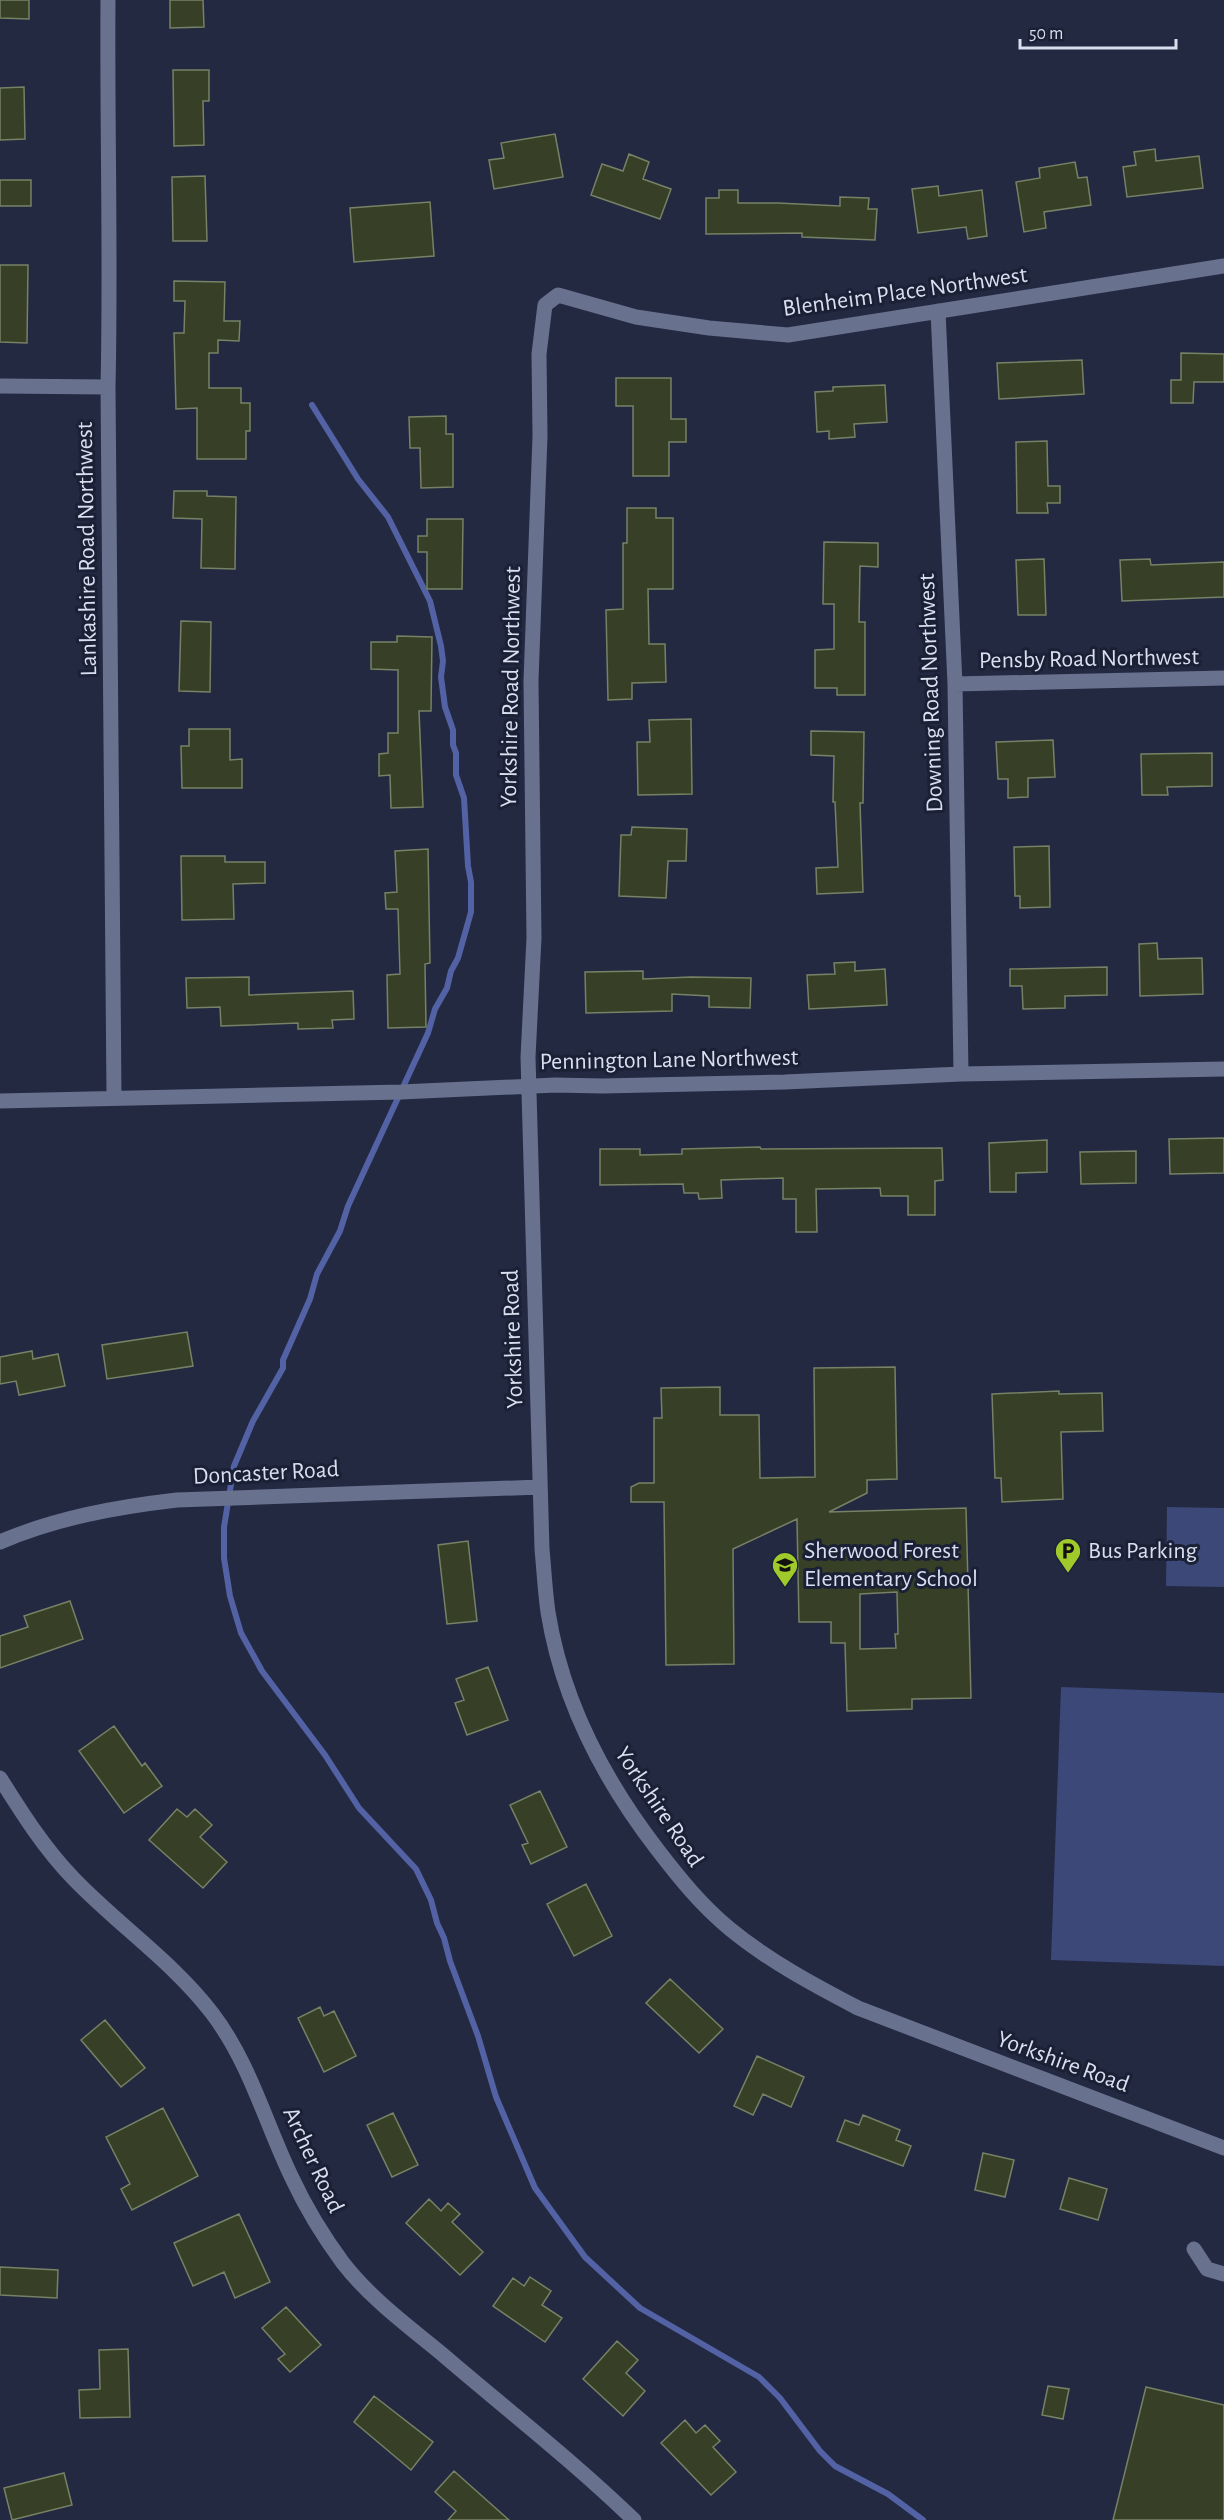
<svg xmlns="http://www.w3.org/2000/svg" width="1224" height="2520" viewBox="0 0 1224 2520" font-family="'Alegreya Sans',sans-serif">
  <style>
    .green { fill: #3c4878 }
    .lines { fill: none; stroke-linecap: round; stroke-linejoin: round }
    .stream { stroke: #5362a4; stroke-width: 6 }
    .building { fill: #374026; stroke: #778165; stroke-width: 1.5; fill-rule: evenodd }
    .minor { stroke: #68718e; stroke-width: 15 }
    .labels { text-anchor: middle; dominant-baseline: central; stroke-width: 6; stroke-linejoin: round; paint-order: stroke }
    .street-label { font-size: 24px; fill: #dadfef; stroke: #1a2036 }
    .poi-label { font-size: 24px; fill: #dadfef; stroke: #1a2036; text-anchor: start }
  </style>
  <rect width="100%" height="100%" fill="#232941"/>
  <!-- green -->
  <path class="green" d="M1167,1507L1224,1508V1587L1166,1586Z
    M1061,1687L1224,1693V1966L1051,1960Z"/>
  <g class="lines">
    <!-- stream -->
    <path class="stream" d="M312,405L358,479L388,517L430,601L441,646L443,661L441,677L445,707L453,730V745L456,753V775L464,798L468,866L471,882V912L458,958L451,971L447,988L435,1009L428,1033L348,1206L340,1231L317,1274L310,1299L283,1360V1368L253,1421L234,1466L224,1527V1558L230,1596L241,1633L262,1671L325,1755L359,1808L416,1869L431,1900L437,1923L444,1938L450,1961L478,2036L496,2097L535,2188L585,2257L640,2308L759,2377L780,2398L820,2451L835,2466L888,2494L923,2520"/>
  </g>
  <!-- building -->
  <path class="building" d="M0,0H29V19L0,18Z
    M170,0H203L204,27L170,28Z
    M173,70H209V101H203L204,145L174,146Z
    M24,87L25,139L0,140V88Z
    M555,134L563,177L494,189L489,160L504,158L501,143Z
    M1155,149L1156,161L1199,156L1203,188L1127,197L1123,167L1136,165L1134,152Z
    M629,154L649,162L643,179L671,189L660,219L591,195L602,164L623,171Z
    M1075,162L1078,178L1087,177L1091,205L1044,212L1046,228L1024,232L1016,182L1040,178L1039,168Z
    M205,176L207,241H173L172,177Z
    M0,180H31V206H0Z
    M938,186L939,196L982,190L987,236L968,239L966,227L918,233L912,189Z
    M719,190H738V203H778L840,206V197L869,198L868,209H877L875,240L802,237V233L706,234V198H719Z
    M430,202L434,256L354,262L350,208Z
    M0,265H28L27,343L0,342Z
    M174,281L225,282L224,321H240L239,341L218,340V353H209V388H241V403H250V431H246V459H197V408L176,409L174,333H184L185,301H174Z
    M1181,353L1224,354V382H1194L1193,403H1171V380H1181Z
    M1082,360L1084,394L999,399L997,363Z
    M616,378H671V419H686V442H669V476H633V406H616Z
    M885,385L887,422L854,424L855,437L829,439V431L817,432L815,392L833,391V387Z
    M446,416V434H453V487L421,488L420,448H410L409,417Z
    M1047,441L1048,486H1060V503H1047L1048,513H1017L1016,442Z
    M174,491H207V496L236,497L235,569L201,568L202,519L173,518Z
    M627,508H656V518H673V589H648L649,644H665L666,682L632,683V699L608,700L606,610L623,609V543H627Z
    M427,519H463L462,589H427V552H418V536H427Z
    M824,542L878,543V567L860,566L859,622H865V695H837V688H815V650L834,649V604H823Z
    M1044,559L1046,615H1018L1016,560Z
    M1150,559L1151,565L1224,562V597L1122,601L1120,560Z
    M181,621L211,622L210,692L179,691Z
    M397,636L432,637L431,711H419L423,807L391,808L390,775L379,776V754L388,753V733H398V670L371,669V642H397Z
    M691,719L692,794L638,795L637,742H650L649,720Z
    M189,729H230V760L242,759V788H182L181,746H189Z
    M811,731L864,732L863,803H860L863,892L817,894L816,868L838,867L835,802H833L834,756L811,755Z
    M1053,740L1055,777L1028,778V797L1008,798V779H998L996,742Z
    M1212,753V786L1167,787L1168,795H1142L1141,754Z
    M632,827L687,829L686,861H668L666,898L619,896L621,835H631Z
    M1049,846L1050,907L1020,908V896H1015L1014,847Z
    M428,849L430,963L425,964L426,1027L388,1028L387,975L400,974L398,909H386L385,893L397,892L395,851Z
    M181,856H225V862H265V883L233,884L234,919L182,920Z
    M1157,943L1158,959L1202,958L1203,994L1140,996L1139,944Z
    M855,962V971L885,969L887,1005L809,1009L807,975L835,974L834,963Z
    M1107,967V995L1065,996V1008L1023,1009L1022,986H1010V969Z
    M643,971V979L691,977L751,978L750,1008L709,1007V996L672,994V1011L586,1013L585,972Z
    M249,977V995L353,991L354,1019L332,1020L333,1028L298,1029V1023L221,1026L220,1007L187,1008L186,978Z
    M1224,1138V1173L1170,1174L1169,1139Z
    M1047,1140V1172L1016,1173V1192H990L989,1143Z
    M760,1147L761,1149L942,1148L943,1180L935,1181V1215H908V1196H881L880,1188L816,1189L817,1232H796V1199H783V1178L721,1180L722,1198L699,1199L698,1193H684L683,1184L600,1185V1149H640V1155L682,1154V1149Z
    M1136,1151V1183L1081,1184L1080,1152Z
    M187,1332L193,1366L107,1379L102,1345Z
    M32,1351L33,1359L58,1354L65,1386L19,1395L16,1381L0,1384V1357Z
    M895,1367L897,1479L867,1480V1493L829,1512L966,1508L971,1698L912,1699V1709L847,1711L845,1643H831V1622H799L797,1519L733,1549L734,1664L666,1665L664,1502H631V1487L639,1483H654V1418H662L661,1388L720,1387V1415H759L760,1478L815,1477L814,1368ZM897,1592L898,1634H895L896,1648L860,1649V1594Z
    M1059,1391V1394L1102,1393L1103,1431L1061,1432L1063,1499L1002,1502L1001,1478H995L992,1394Z
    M468,1541L477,1621L447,1624L438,1545Z
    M70,1601L83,1639L0,1668V1636L28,1627L24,1616Z
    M488,1667L508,1720L467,1735L455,1703L464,1700L456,1679Z
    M114,1726L142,1766L145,1763L162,1786L124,1813L79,1751Z
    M540,1791L567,1847L531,1864L522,1845L528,1843L510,1805Z
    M177,1809L187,1817L195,1809L212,1825L200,1837L227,1862L203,1888L149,1840Z
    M586,1884L612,1936L574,1956L547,1904Z
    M670,1979L723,2029L699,2053L646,2003Z
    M320,2007L324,2016L334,2011L356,2056L324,2072L298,2018Z
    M105,2020L145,2068L121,2087L81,2040Z
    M757,2056L804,2077L791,2107L763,2094L753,2115L734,2106Z
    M163,2108L198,2176L132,2210L121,2189L130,2184L106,2137Z
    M393,2113L418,2165L392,2177L367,2125Z
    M863,2115L900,2130L896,2140L911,2146L903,2166L837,2141L845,2120L859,2125Z
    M983,2153L1014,2160L1005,2197L975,2190Z
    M1069,2178L1107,2189L1098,2220L1060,2209Z
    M429,2199L441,2211L448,2203L460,2214L452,2222L483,2252L460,2275L406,2223Z
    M239,2214L270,2282L235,2298L224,2272L193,2286L174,2243Z
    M0,2267L58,2270L57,2298L0,2295Z
    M530,2277L551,2291L542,2305L562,2318L545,2342L493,2306L513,2278L524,2286Z
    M286,2307L321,2345L290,2372L278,2359L285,2354L262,2328Z
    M617,2341L638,2360L626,2373L645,2391L623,2416L583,2379Z
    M128,2349L130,2417L80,2418L79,2390L100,2389L99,2350Z
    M1048,2386L1069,2389L1063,2419L1042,2415Z
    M1146,2387L1224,2405V2520H1113Z
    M374,2396L433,2442L411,2470L354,2422Z
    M685,2420L696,2433L705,2425L720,2441L713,2447L736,2472L711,2495L661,2443Z
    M454,2471L509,2520H448L456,2511L435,2492Z
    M64,2473L72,2505L12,2520L4,2488Z"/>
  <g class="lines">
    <!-- minor -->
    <path class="minor" d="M108,0C107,129 111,258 108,387L114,1097
      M1224,266L788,335L709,328L636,317L558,295L545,305L539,354L540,436L531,681L534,938L528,1057L542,1549C544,1570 545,1591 548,1612C562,1700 604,1780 657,1849C680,1879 702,1906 730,1929C769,1961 814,1985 858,2008L1224,2148
      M938,311L955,684L961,1074
      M0,386L108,387
      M955,684L1224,678
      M0,1101L401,1092L555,1085L602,1086L785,1082L961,1074L1224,1069
      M0,1542C56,1518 116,1507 177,1500L540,1487
      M0,1778C22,1813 44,1848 73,1878C118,1925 172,1961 212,2013C250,2063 265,2122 292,2178C306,2208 323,2236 343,2263C370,2298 408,2326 442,2354C506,2409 573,2461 634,2520
      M1194,2249L1207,2269L1224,2274"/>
  </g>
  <!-- icons -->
  <defs>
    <g id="parking-pin" transform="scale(1.35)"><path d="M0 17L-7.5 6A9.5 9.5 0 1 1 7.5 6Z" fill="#a0ca2c" stroke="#1a2036"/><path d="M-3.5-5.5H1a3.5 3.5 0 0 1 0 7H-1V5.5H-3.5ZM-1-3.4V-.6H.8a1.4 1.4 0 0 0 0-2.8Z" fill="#111"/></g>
    <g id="school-pin" transform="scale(1.35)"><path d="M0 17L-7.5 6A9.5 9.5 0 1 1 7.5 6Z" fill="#a0ca2c" stroke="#1a2036"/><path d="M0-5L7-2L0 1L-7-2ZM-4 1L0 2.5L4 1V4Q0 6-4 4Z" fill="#111"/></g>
  </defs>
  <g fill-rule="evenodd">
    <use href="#parking-pin" x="1068" y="1551"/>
    <use href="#school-pin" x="785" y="1565"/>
  </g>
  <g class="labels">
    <!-- street labels -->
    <g class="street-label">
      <text transform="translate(905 292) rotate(-8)">Blenheim Place Northwest</text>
      <text transform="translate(87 549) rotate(-91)">Lankashire Road Northwest</text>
      <text transform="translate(1089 659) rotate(-1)">Pensby Road Northwest</text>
      <text transform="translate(511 687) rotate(-89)">Yorkshire Road Northwest</text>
      <text transform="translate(931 693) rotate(-92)">Downing Road Northwest</text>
      <text transform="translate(669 1060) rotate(-1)">Pennington Lane Northwest</text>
      <text transform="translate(513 1339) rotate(-92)">Yorkshire Road</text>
      <text transform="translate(266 1473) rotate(-3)">Doncaster Road</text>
      <text transform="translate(659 1807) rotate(56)">Yorkshire Road</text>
      <text transform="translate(1063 2062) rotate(20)">Yorkshire Road</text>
      <text transform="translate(313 2160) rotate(65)">Archer Road</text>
    </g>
    <!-- poi labels -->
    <g class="poi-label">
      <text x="804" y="1551">Sherwood Forest<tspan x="804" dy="28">Elementary School</tspan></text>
      <text x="1088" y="1551">Bus Parking</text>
    </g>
  </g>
  <!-- scale -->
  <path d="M1020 39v9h156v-9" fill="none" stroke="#dadfef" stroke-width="3"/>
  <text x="1029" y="39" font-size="18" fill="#dadfef" stroke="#1a2036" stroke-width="4.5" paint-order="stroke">50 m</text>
</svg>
